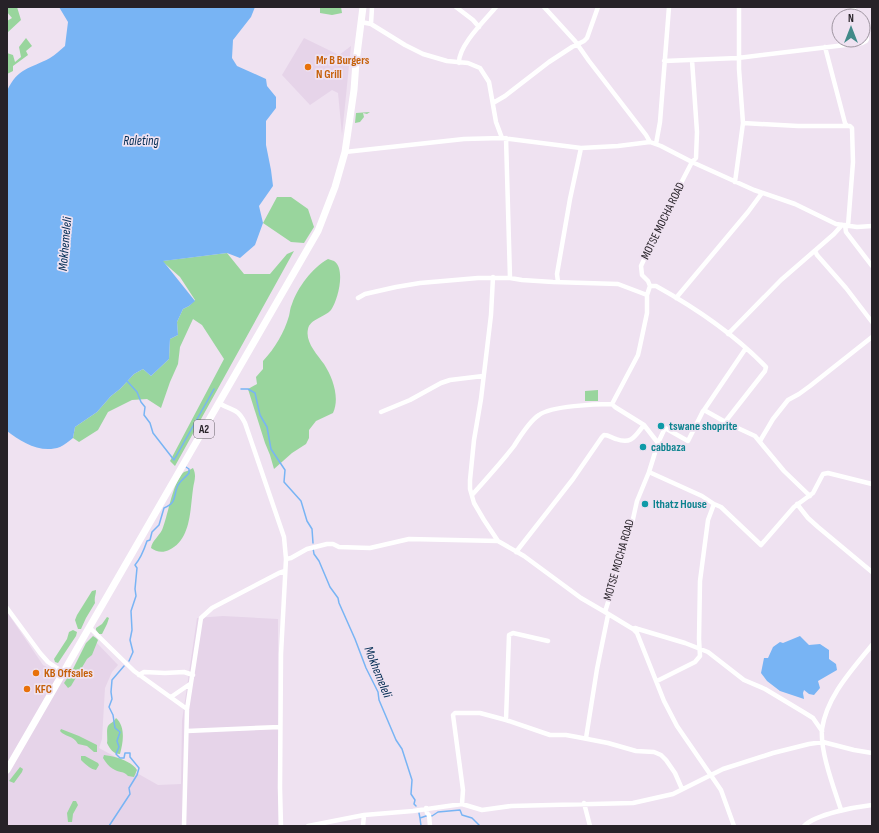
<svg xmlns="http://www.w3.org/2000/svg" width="879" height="833" viewBox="0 0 879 833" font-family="'Sofia Sans Condensed',sans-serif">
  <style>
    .built { fill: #e6d4e9 }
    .green { fill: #99d59d }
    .water { fill: #78b4f4 }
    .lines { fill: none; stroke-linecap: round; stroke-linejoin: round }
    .stream { stroke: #78b4f4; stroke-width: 1.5 }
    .street { stroke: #fff; stroke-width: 4.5 }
    .primary { stroke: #fff; stroke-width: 7 }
    .food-dot { fill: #e8710a; stroke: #efe2f1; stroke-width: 1.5 }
    .culture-dot { fill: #0f9aa8; stroke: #efe2f1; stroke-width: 1.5 }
    .labels { text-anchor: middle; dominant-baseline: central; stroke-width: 3.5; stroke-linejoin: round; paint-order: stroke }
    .shield { fill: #efe2f1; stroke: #635c64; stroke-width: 1 }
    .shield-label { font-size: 11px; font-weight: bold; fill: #272228 }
    .food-label { font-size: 12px; font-weight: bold; fill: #c56008; stroke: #efe2f1; text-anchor: start }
    .street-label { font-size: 12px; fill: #272228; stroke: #efe2f1 }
    .culture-label { font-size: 12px; font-weight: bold; fill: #0d838f; stroke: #efe2f1; text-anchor: start }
    .water-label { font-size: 13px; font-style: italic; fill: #002b52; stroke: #efe2f1 }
  </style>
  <rect width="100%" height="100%" fill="#efe2f1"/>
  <!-- built -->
  <path class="built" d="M304,38L339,55L351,46L342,135L338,93L332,90L310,105L282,75Z
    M7,612L43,665L69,678L94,640L118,665L112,672L105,688L102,739L99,748L136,768L135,772L158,785L181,784L182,721L197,618L223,616L278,619V826H7Z"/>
  <!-- green -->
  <path class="green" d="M7,7H17L21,20L7,33V21L12,18L7,12Z
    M320,7H341L342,13L332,15L320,13Z
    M26,38L32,46L26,51L28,55L13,66V71L7,74V53L13,55L15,62L21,57L19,47Z
    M370,112L367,114L363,113L364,117L360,122L355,123L356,113Z
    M277,197H291L308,209L314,227L304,243L291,242L263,223Z
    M294,251L175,466L170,461L224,359L202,325L193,319L180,347L178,364L170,382L161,408L147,399L132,400L108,412L98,430L79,442L73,438L75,427L97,412L111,396L120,389L134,374L143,369L151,376L169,359L170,339L178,335L177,322L183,309L189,306L195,300L180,277L162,261L227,253L244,274H270L287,254Z
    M328,259C330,260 332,260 334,261C346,269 338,300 331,310C325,317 310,319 308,329C305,342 317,354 324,364C333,378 340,398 333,413L316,421L309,430V438L306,444L292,453L274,469L270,455L265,443L248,389L257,384L256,377L263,369V361C275,348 284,333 289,316C290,312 290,308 292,304C298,287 312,268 328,259Z
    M598,390V401H585V391Z
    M193,468C197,476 194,481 193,489C190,510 191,540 169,550C163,553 156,552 151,548C152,541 159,536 162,530C168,516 173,480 184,472C187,471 190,470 193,468Z
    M96,590C96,595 94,597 95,603L86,618L81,629H78L75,620L77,615L92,591Z
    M107,617L109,618L107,624L102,634H99L96,630V628L102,624Z
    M73,630L77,632L76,636L58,663L55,662L54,659L67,639L69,632Z
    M93,636L96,638L98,640L92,655L87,659L71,686L68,688L64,683L72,671L86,643Z
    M116,718C126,727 123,743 120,754C113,754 110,749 107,743C108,739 106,730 108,726C110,723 114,722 116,718Z
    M61,729L79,736L97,745V752H94L87,746L78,744C73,735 65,737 60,731Z
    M104,755C114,756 132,761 137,770L134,777L128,776C124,771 121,773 115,770C110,768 106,763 103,758Z
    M81,756H85L98,763L99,765L96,770C90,769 85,764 81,760Z
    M20,767L23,769L22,772L14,783L9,781Z
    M73,801H76L78,805L73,814L72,822H68L67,813Z"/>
  <!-- water -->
  <path class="water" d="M59,7H255L251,17L233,40L232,58L237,66L266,79L267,86L276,97V108L266,121V145L271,170L273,186L259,206L263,223L255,245L240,258L227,253L163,261L195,301L189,306L183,309L177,322L178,335L170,339L169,359L151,376L143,369L134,374L120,389L111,396L97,412L75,427L73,438C69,441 64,445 60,447C41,454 21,442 7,431V91C18,67 30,69 50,58C55,55 60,50 65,46L68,22Z
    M800,636L809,645L820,644L829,650V659L836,664L837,670L818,681L820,688L814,695L809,694L804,690L803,693L804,699L780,691L767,681L761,673L764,658H768L773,647L780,642L783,643Z"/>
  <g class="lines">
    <!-- stream -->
    <path class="stream" d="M127,381L137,392L141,402L145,407L144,415L150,423L153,433L174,460L214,389
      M241,389H248L255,393L260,415L267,427L271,449L285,470L284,482L301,501L307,521L312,529L313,543
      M313,548L314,554L319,561L330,587L338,598L339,603L355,639L366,668L378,692L379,700L396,740L402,749L412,780L411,794L415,800L414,804L416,806
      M129,661L133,652L130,640L132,630L131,611L136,596L135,589L137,568L135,565C141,558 144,550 147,541L150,540L152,532L159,525L164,508C178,502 173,495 178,485C181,480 186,477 189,473V469L186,467
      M419,813L420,818L429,815L432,816L438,812L460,810L462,815L472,818L480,826
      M420,818L421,826
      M109,826L130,794L129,788L137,775L139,768L130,757V753H125L124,758H120L116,754L119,747L117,741L120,732L115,728L113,715L109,707L112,699L111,692L112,680L124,666"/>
    <!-- street -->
    <path class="street" d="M456,7L473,20L479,27
      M544,7L575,41L589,61L646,135L650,142
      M853,7L857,16
      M361,22L371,24L405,45L423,54L447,61L468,63L480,68L489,82L496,122L502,138
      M371,24L372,7
      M825,47L845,123L847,126
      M692,60L697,132L696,158L692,162L754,190L795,204L836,224L857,227L872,226
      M664,61L738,58L862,43L866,41L867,39L863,28
      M459,63C458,46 485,20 496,7
      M493,103L505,96L549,62L572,47L584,41L587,38L598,7
      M743,123L798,126H850L852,128L853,162L848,226
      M506,138L510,278
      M656,144L660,122L669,7
      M345,152L464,139L502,138L581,148L618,146L650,142L661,146L692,162L666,212L641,266L642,275L648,281L650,286L647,295V313L640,346L638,355L612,404L615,407L644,425L658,443L649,472L637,501L631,528L605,612L633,629L637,633L664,701L677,726L721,790L734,826
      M735,182L743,123L739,69V7
      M845,225L846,232L872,266
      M815,251L817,255L846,288L872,322
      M493,277L491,315L481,399L474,440L470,480V489L474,503L484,520L498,541L524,556L581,598L605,612
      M558,282L557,274L570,199L581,148
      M650,286H656C694,307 735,335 766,367L765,371L725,422
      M358,298L365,294L396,287L420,283L478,278H510L522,280L553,282L618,284L647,295
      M676,298L748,212L762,193
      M728,334L781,280L834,234L842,225
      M746,348L704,410L729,424L755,436L784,471L810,496
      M219,403C233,412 237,407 245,423L284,537L286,559L281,654L280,788L281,826
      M381,412L410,400L441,383L450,380L483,376
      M760,441L773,419L788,400L799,394L810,386L872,337
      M658,443L665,428L688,441L703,411L704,410
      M649,472L702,496L714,504L708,520L700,581L699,639L700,656L695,662L657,681
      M472,495C486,479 501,463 514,446C519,438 531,420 539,415C551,406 596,404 612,404
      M714,504L721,507L761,545L794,507L813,493L823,474L828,473L872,484
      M797,504L808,518L818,527L872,572
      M516,552L573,479L602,437L604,435C609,435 612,438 616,439C632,445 635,436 644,425
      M286,559L291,558L307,549L327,544H333L339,547L370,548L409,539L498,541
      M7,608L40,653L48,662L63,672
      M89,627L134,671L187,709
      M633,629L635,628L638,629L685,643L708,652L744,680L765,689L805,713L813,718L822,731
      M139,675L144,672L165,673L184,672L193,675
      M171,697L190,684
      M506,720L509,635L513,633L548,641
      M187,731L280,727
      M586,738L597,669L608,615
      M584,803L590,826
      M462,804L463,790L453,715L455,713H480L506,720L550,735H566L577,737L608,743L636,751L654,752L661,755L666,760L675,773L682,789
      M426,808L427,813L429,815L430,826
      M841,810C834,788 820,752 822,729C827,696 852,670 872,645
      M184,826L187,709L201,618L212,608L279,573L285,571
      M308,826L364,815L413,811L462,804L482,810L511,806L633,803L673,794L723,769L773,753L809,744L823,742L854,750L872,753
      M363,826L364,815
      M804,826C816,814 855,807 872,805"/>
    <!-- primary -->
    <path class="primary" d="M7,770L318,231L335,187L345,152L354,90L356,62L363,7"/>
  </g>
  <!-- markers -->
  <g class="food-dot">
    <circle cx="308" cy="67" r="4"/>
    <circle cx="36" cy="673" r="4"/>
    <circle cx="27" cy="689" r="4"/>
  </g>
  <g class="culture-dot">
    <circle cx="661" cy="426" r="4"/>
    <circle cx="643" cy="447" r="4"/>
    <circle cx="645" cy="504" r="4"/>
  </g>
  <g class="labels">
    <!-- shield labels -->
    <rect class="shield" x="194" y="420" width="20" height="18" rx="3"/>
    <g class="shield-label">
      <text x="204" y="429">A2</text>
    </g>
    <!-- food labels -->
    <g class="food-label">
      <text x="316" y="60">Mr B Burgers<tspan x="316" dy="14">N Grill</tspan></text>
      <text x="44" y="673">KB Offsales</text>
      <text x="35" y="689">KFC</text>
    </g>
    <!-- street labels -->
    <g class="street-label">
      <text transform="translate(663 221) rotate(-64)">MOTSE MOCHA ROAD</text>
      <text transform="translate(619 560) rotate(-74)">MOTSE MOCHA ROAD</text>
    </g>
    <!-- culture labels -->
    <g class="culture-label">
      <text x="669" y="426">tswane shoprite</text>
      <text x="651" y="447">cabbaza</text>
      <text x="653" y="504">Ithatz House</text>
    </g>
    <!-- water labels -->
    <g class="water-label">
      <text x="141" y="141">Raleting</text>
      <text transform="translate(65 244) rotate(-85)">Mokhemeleli</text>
      <text transform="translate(378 672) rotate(68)">Mokhemeleli</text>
    </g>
  </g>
  <!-- border -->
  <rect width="879" height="833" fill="none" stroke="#272228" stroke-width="16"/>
  <!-- north arrow -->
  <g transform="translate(851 28)"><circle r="19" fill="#efe2f1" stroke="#9f95a1"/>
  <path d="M0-3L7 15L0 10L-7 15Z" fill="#428a89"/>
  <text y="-6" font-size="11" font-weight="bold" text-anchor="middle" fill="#272228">N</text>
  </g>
</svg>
